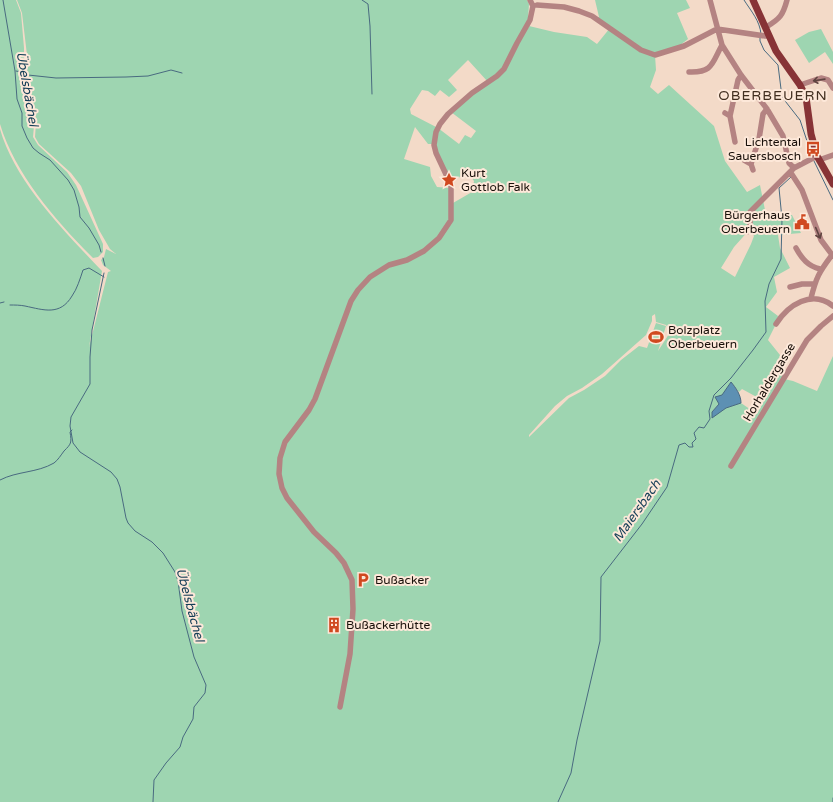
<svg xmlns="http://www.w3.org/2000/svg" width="833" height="802" viewBox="0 0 833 802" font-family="'Varela Round',sans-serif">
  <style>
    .green { fill: #9ed5b1; fill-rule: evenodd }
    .water { fill: #5d90b3; stroke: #496a80 }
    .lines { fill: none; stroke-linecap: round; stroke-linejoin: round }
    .stream { stroke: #496a80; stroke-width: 1 }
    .minor { stroke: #b48382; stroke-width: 5.5 }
    .major { stroke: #873336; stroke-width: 7 }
    .oneway { stroke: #5f4440 }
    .labels { text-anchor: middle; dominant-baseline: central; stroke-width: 4; stroke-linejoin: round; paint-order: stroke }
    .poi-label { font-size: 12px; fill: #19100a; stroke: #fde8d9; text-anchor: start }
    .street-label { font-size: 12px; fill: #19100a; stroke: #fde8d9 }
    .water-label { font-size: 13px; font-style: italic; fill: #143e57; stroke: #fde8d9 }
    .quarter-label { font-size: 14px; letter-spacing: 1px; fill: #422f20; stroke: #fde8d9 }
  </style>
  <rect width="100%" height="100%" fill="#f3dac8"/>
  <!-- green -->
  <path class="green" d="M0,0H16L21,13L24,48V83L32,112L34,126L33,137L38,145L67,172L76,185L103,244V252L98,257L93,258C56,221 15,174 0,124Z
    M17,0H527L529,4L528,19L501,76L525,26L529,28V26L554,32L587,37L597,44L610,28L596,19L599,17L595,0H686L690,8L677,13L688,39L674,50L655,55L656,70L650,87L658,94L669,85L714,126L725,161L747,192L760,185L766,215H792L801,233L778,235L780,248L790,268L774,277L777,292L766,307L778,316L776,324L768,340L780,355L778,361L783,372L784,379L793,381L817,391L833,356V802H0V129C15,182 65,232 102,271L89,347L108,272L111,271L103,265L101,260L104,257L106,249L116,254L110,249L99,230L81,186L71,173L39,144L35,137L36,123L28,90L27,80V55L22,13ZM468,60L488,82L451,112L476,131L471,138L465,135L459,144L438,128L411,114L410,109L422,90L428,91L435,96L440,90L449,97L457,90L448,80ZM415,127L428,144H432L448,177L454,180L468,173L474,181L472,192L453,203L451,188L437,187L431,176L430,167L404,159ZM750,229L754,236L751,244L735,277L721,268L734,247ZM655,314L656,322L666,325L671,331L658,351L666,326L656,323L647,348L639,346L621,360L605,376L584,390L569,398L529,437V435L555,406L567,396L582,388L602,374L646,335L652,321V316ZM731,382L739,392L742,389L764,401L757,414L741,403L712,412L719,404Z
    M821,29L833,52V64L825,52L809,63L795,40L809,32Z"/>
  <!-- water -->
  <path class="water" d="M731,382C736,388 741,395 741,403L726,408L712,418V412L719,404L715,397L722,395Z"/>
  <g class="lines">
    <!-- stream -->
    <path class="stream" d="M3,0L15,71L17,99L22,113V126L27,138L33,148L39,153L50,160L68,180L74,190L79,207L80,217L89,228L99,245L101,252
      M362,0L368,4L370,26L372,94
      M744,0C751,11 760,21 761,34
      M760,37V41L764,50L778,65L782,97L800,120L812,156
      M16,71L21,72
      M28,75L56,78L126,77L148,76L171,70L182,73
      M814,161L833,200
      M103,258L105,266
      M104,273L92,330L90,357V384L71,417L70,426L73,443L80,452L111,472L117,479L120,487L126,518L128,523L135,531L152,542L163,553L175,572L178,581L182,611L194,657L206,685L205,693L194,707L193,719L183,737L180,747L166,763L154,780L153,802
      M0,303L4,302
      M10,305C15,305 20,305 25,306C44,310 60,316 72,296C77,289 80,279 83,270L89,268L104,277
      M0,480C17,471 37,473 54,463C58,460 61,455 64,451C71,444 72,443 70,432L72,430
      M558,802L571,773L577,740L600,641L601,577L642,524L667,487L679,445L685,443L689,447H693L692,443L696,439L694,433L699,427L704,428L710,419L709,411L714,395L731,378L753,350L766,332L765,301L769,284L781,259L782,219L779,188L791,177
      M833,802V798"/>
    <!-- minor -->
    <path class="minor" d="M710,0L722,45L741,75L767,109L783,136L789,163L794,168
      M537,5L564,7L579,11L592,16L641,50L655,55L684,46L717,29L765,36H769
      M766,27C780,19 783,15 787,0
      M689,72C713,73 712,63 722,45
      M800,85L821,78L828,80L833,88
      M725,113L730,116L735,142
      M730,116L738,80L741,75
      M744,160L751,164L753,170
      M819,160L833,155
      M751,164L759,139L763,114L767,109
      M791,173L802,190L821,240L833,256
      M747,232L750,229V212L794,168L817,156
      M796,248C802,259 808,266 820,269
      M790,287L802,284H814
      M811,298C816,278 819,272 832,255
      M776,324C788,305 812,289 833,306
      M731,466L807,340L821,326L833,316
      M340,707L350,654L353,609L352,580L344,563L336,553L314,532L287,498L282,488L279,474L280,458L285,442L309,410L315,399L351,301L358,290L370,277L389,265L407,260L424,251L439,238L451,220V185L436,153L434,145L436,132L440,124L448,114L472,93L497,76L504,69L517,43L530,20L533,6L530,0"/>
    <!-- major -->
    <path class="major" d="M753,0L776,51L800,85L806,97L811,134L817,156L833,184"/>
  </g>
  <!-- one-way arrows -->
  <defs><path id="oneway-shaft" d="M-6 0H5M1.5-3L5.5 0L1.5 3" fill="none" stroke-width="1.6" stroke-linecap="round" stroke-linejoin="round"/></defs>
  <g class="oneway">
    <use href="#oneway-shaft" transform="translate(819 80) rotate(172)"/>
    <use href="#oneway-shaft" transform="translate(818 233) rotate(67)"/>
  </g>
  <!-- icons -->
  <defs>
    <g id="bus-bare" transform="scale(1.2)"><path d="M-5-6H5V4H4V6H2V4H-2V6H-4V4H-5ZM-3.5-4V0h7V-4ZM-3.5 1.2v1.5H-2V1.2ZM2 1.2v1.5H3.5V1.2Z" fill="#d0481f" stroke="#fde8d9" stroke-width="2.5" paint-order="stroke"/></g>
    <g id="sight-bare" transform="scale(1.2)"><path d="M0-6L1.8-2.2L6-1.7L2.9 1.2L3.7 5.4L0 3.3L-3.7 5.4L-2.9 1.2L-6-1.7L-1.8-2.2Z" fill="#d0481f" stroke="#fde8d9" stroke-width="2.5" paint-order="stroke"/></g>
    <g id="civic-bare" transform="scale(1.2)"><path d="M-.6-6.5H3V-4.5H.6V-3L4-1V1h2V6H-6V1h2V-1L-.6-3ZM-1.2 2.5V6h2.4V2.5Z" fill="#d0481f" stroke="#fde8d9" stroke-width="2.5" paint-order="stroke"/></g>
    <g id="stadium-bare" transform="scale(1.2)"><path d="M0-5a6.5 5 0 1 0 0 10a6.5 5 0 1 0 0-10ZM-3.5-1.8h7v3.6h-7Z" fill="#d0481f" stroke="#fde8d9" stroke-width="2.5" paint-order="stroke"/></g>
    <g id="parking-bare" transform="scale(1.2)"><path d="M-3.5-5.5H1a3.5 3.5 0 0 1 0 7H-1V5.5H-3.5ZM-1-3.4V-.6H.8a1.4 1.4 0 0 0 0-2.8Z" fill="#d0481f" stroke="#fde8d9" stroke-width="2.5" paint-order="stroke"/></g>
    <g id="building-bare" transform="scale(1.2)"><path d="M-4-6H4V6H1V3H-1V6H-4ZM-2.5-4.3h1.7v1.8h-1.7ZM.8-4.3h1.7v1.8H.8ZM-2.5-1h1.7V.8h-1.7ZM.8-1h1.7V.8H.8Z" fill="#d0481f" stroke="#fde8d9" stroke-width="2.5" paint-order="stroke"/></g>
  </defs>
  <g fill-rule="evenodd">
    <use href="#bus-bare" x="813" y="149"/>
    <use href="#sight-bare" x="449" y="180"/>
    <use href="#civic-bare" x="802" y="222"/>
    <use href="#stadium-bare" x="656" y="337"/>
    <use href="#parking-bare" x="363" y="580"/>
    <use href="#building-bare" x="334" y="625"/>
  </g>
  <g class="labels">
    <!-- poi labels -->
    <g class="poi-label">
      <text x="801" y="142" text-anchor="end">Lichtental<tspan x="801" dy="14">Sauersbosch</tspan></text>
      <text x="461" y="173">Kurt<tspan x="461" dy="14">Gottlob Falk</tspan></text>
      <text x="790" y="215" text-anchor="end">Bürgerhaus<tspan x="790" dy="14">Oberbeuern</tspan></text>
      <text x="668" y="330">Bolzplatz<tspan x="668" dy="14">Oberbeuern</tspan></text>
      <text x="375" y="580">Bußacker</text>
      <text x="346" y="625">Bußackerhütte</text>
    </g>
    <!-- street labels -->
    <g class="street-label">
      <text transform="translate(769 382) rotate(-59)">Horhaldergasse</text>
    </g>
    <!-- water labels -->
    <g class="water-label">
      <text transform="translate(27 89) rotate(80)">Übelsbächel</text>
      <text transform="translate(637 511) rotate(-55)">Maiersbach</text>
      <text transform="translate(190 605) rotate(75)">Übelsbächel</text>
    </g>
    <!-- quarter labels -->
    <g class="quarter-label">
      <text x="773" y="95">OBERBEUERN</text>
    </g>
  </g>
</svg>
